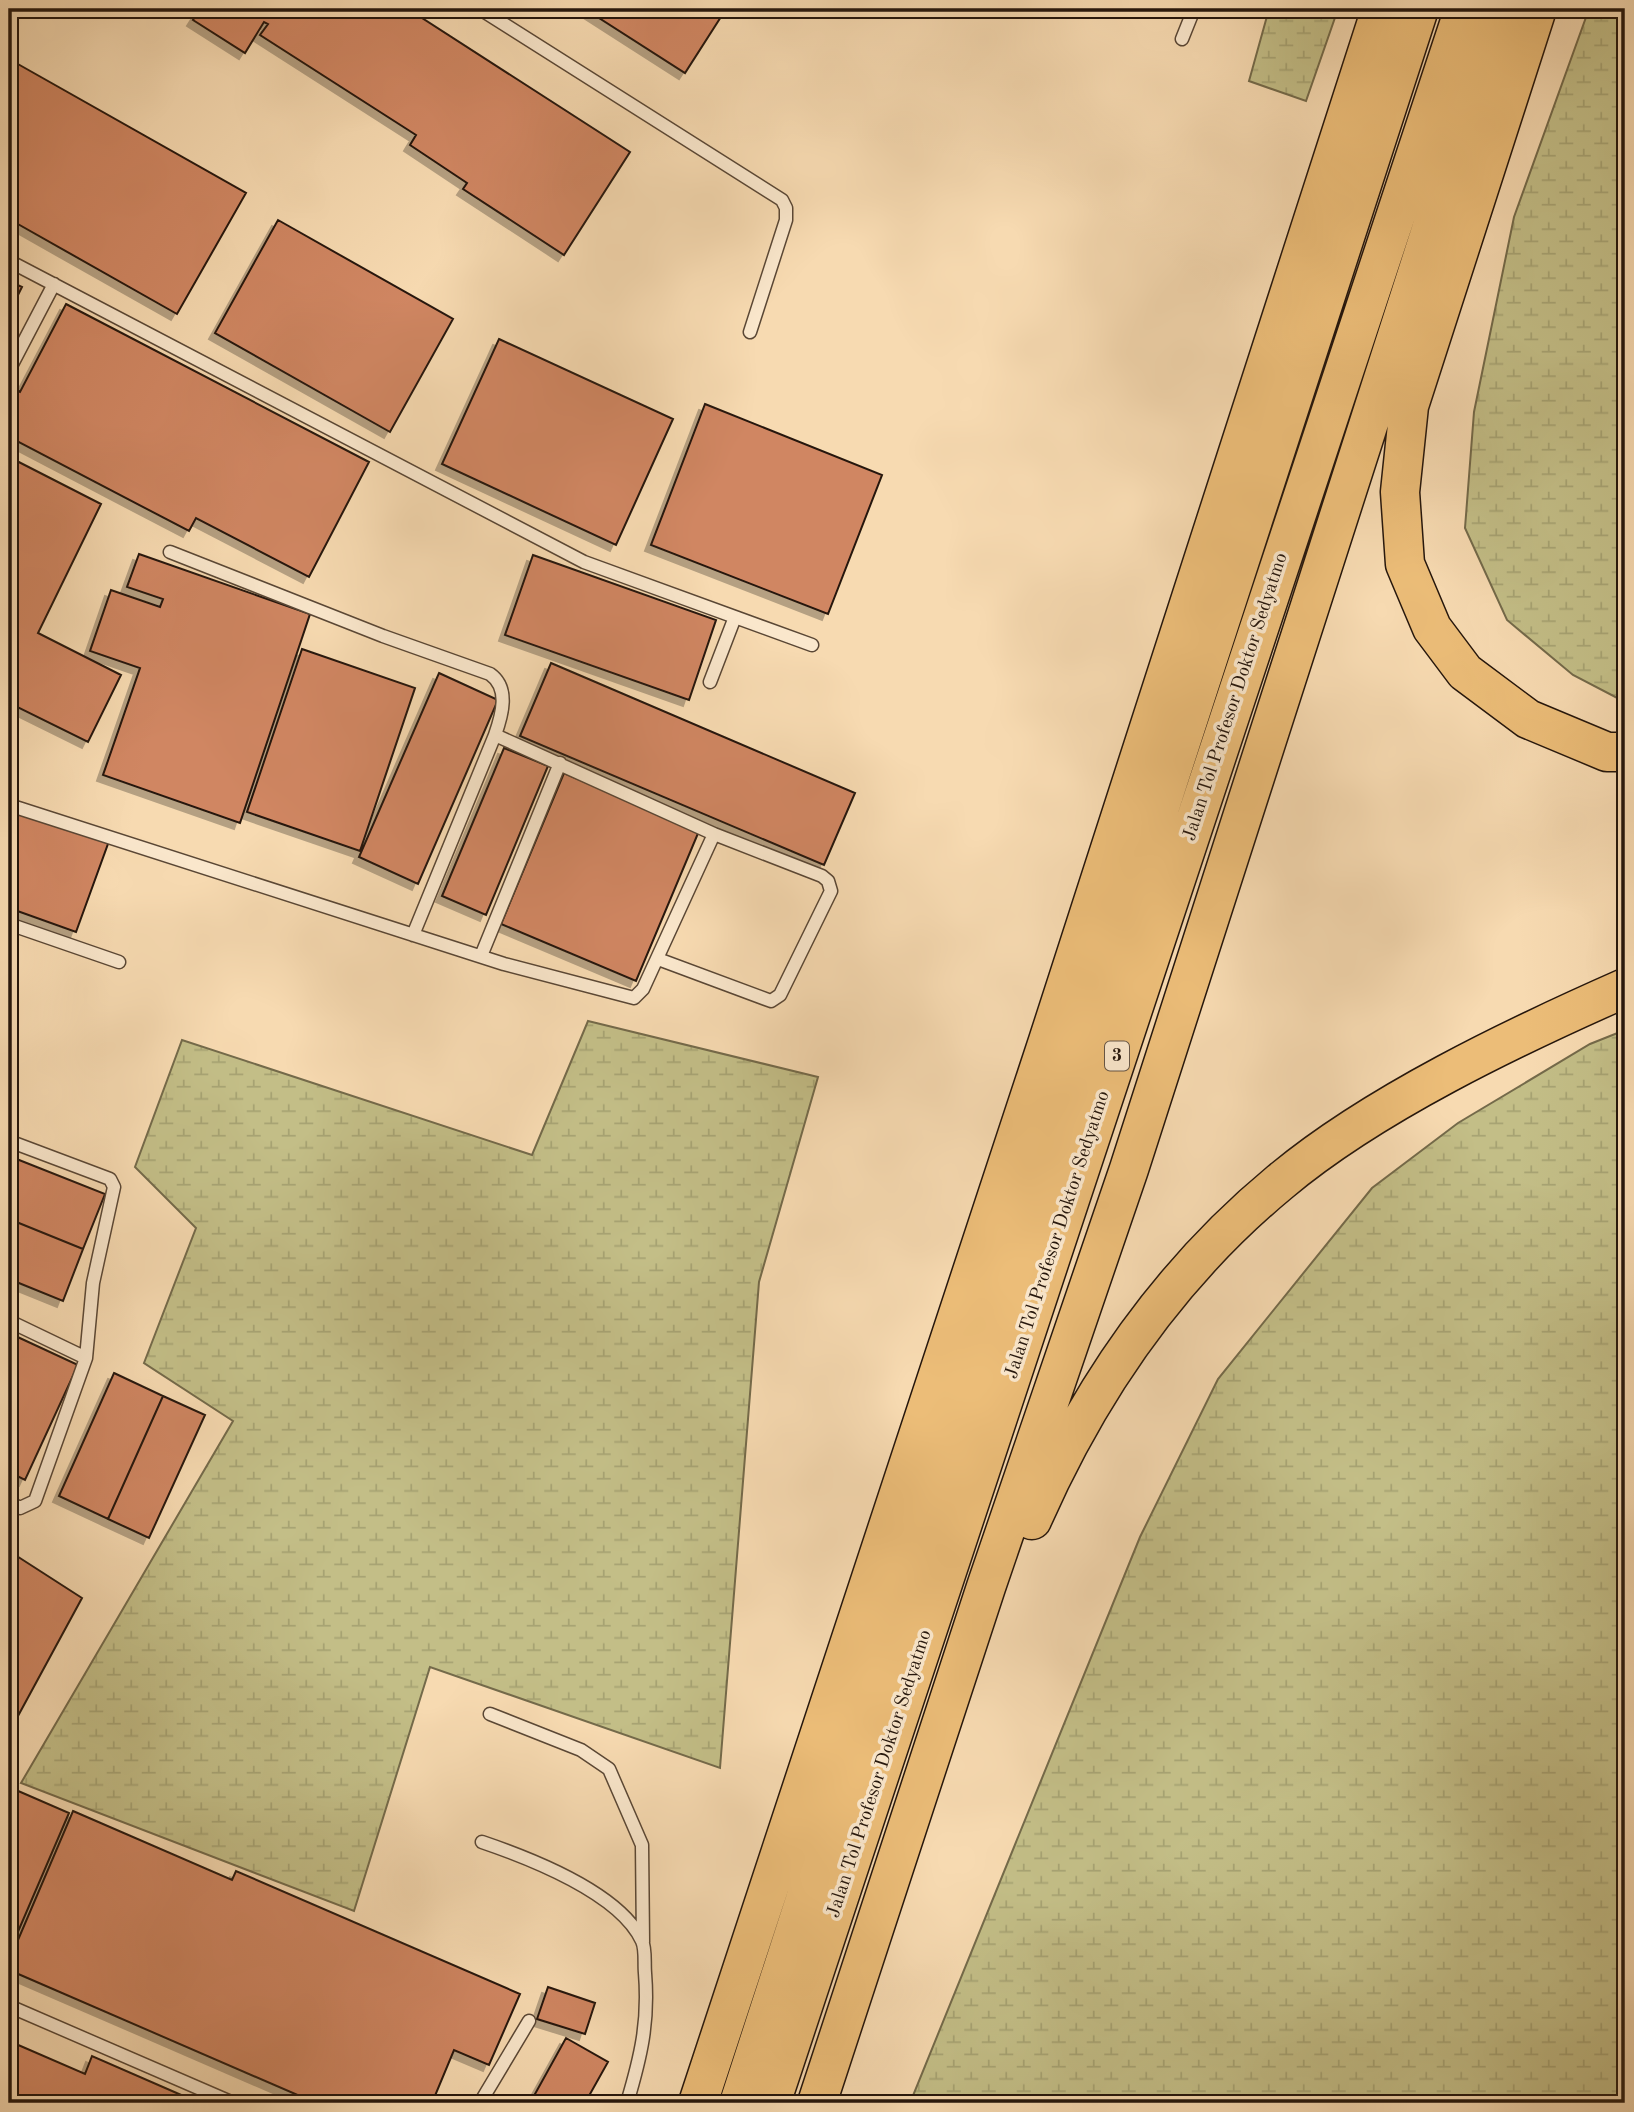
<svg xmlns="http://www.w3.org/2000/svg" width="1634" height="2112" viewBox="0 0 1634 2112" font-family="'Old Standard TT',serif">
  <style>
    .wetland { fill: url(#wetland-marsh); stroke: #746a4a; stroke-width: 2 }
    .building { fill: #d08662; stroke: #25160c; stroke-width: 2; filter: url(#shadow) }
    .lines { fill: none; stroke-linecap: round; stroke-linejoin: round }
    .lane-casing { stroke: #5a4735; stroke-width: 15 }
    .highway-casing { stroke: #25160c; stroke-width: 41 }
    .lane { stroke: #fae7cc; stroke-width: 12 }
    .highway { stroke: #ecbd78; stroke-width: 38 }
    .labels { text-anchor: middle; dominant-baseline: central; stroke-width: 7; stroke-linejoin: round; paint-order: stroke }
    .shield { fill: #fae7cc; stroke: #655546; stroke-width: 2 }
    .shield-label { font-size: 18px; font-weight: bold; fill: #25160c }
    .street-label { font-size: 19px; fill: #25160c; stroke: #fae7cc }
  </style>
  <defs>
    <pattern id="wetland-marsh" width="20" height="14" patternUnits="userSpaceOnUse" patternTransform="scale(1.75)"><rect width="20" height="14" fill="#c3be87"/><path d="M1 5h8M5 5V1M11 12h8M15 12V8" fill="none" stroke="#a7a373"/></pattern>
    <filter id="shadow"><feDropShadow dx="-6" dy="6" stdDeviation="0" flood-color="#0004"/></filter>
  </defs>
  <rect width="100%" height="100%" fill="#f7dab1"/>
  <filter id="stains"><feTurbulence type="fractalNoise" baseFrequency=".00286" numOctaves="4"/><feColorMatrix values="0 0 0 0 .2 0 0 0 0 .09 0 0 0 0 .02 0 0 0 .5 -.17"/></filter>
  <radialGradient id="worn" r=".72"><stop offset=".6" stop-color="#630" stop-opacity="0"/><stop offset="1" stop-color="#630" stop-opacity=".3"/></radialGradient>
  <!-- wetland -->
  <path class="wetland" d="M1269,9H1338L1306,101L1249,81Z
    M1589,9H1625V702L1573,675L1507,620L1465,528L1474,412L1514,217Z
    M588,1021L818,1077L759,1282L720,1768L430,1667L354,1911L21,1783L233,1421L144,1363L196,1228L135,1167L182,1040L532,1155Z
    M1625,1030V2103H910L1140,1537L1218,1379L1372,1188L1458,1123L1590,1044Z"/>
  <!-- building -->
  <path class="building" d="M200,9H408L630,152L564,255L463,189L467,183L410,145L416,135L260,35L268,24L264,22L245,53L193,20Z
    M585,9H726L685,73Z
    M9,59L246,193L177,314L9,219Z
    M278,220L453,319L390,432L215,333Z
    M9,281L22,287L9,313Z
    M66,304L369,462L309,577L196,518L189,531L9,437V386L20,392Z
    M499,339L673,419L616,545L442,464Z
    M705,404L882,475L828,614L651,545Z
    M9,457L101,504L38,633L121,675L88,742L9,703Z
    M139,554L310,614L240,823L103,775L140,668L90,651L111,590L160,607L163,599L127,587Z
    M533,555L716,620L689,700L505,635Z
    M302,649L415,688L360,851L247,812Z
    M551,663L855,793L824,865L520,736Z
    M439,673L498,700L418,884L359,857Z
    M504,748L548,766L486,915L442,896Z
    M564,773L699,831L636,981L501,924Z
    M9,805L109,841L76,932L9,908Z
    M9,1156L105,1194L83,1249L9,1219Z
    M9,1219L83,1249L63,1301L9,1279Z
    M9,1333L78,1365L25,1480L9,1472Z
    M114,1373L163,1396L108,1519L59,1496Z
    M163,1396L205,1415L149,1538L108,1519Z
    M9,1551L82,1598L12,1727L9,1725Z
    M9,1787L69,1813L14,1941L9,1938Z
    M73,1811L232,1880L236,1871L520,1994L489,2065L454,2050L432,2103H316L9,1970V1961Z
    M548,1987L595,2003L585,2034L537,2019Z
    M566,2038L608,2062L585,2103H530Z
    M9,2041L85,2074L92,2056L195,2101L9,2103Z"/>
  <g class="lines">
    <!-- lane casing -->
    <g class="lane-casing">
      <path id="lane" d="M480,9L782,200L786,208V220L750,332
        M1182,39L1194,9
        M9,261L584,562L812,645
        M9,370L54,284
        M170,552L383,636L490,674C510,688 502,715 495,735L714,834
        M710,682L735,617
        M9,805L504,964L634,998L643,989L714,834L822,876L828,881L831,891L780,995L771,1001L658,959
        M9,924L119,962
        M413,935L495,735
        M481,956L560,763
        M9,1141L110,1179L114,1187L93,1283L86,1358L35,1501L20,1508L9,1502
        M9,1321L86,1358
        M490,1714L581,1750L609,1769L642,1845L643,1942
        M482,1842C529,1858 620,1893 642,1941C646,1949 644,1963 645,1973C649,2022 641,2056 627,2103
        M9,2006L233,2103
        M480,2103L529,2021"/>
    </g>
    <!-- highway casing -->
    <g class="highway-casing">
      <path id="highway" d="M1537,9L1409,406L1400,492L1405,564L1432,628L1465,672L1528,719L1607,752H1625
        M1032,1520C1089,1390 1170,1273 1280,1182C1373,1104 1514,1037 1625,988
        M698,2103L1048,1041L1381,9
        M739,2103L1419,9
        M771,2103L1464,9
        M817,2103L986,1587L1129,1169L1502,9"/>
    </g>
    <!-- lane -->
    <use href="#lane" class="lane"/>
    <!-- highway -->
    <use href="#highway" class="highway"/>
  </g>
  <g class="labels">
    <!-- shield labels -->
    <rect class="shield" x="1105" y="1041.5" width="24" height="29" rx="5"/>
    <g class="shield-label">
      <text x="1117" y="1056">3</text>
    </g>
    <!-- street labels -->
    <g class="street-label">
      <text transform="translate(1236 697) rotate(-72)">Jalan Tol Profesor Doktor Sedyatmo</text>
      <text transform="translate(1058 1235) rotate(-72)">Jalan Tol Profesor Doktor Sedyatmo</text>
      <text transform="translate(880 1774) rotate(-72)">Jalan Tol Profesor Doktor Sedyatmo</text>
    </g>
  </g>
  <!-- margin -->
  <rect width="1634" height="2112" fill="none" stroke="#f7dab1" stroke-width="35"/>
  <rect x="10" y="10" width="1613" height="2091" fill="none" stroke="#25160c" stroke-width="3.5"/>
  <rect x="18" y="18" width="1599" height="2077" fill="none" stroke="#25160c" stroke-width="2"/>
  <rect width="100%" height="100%" filter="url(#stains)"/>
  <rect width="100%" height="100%" fill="url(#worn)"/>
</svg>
